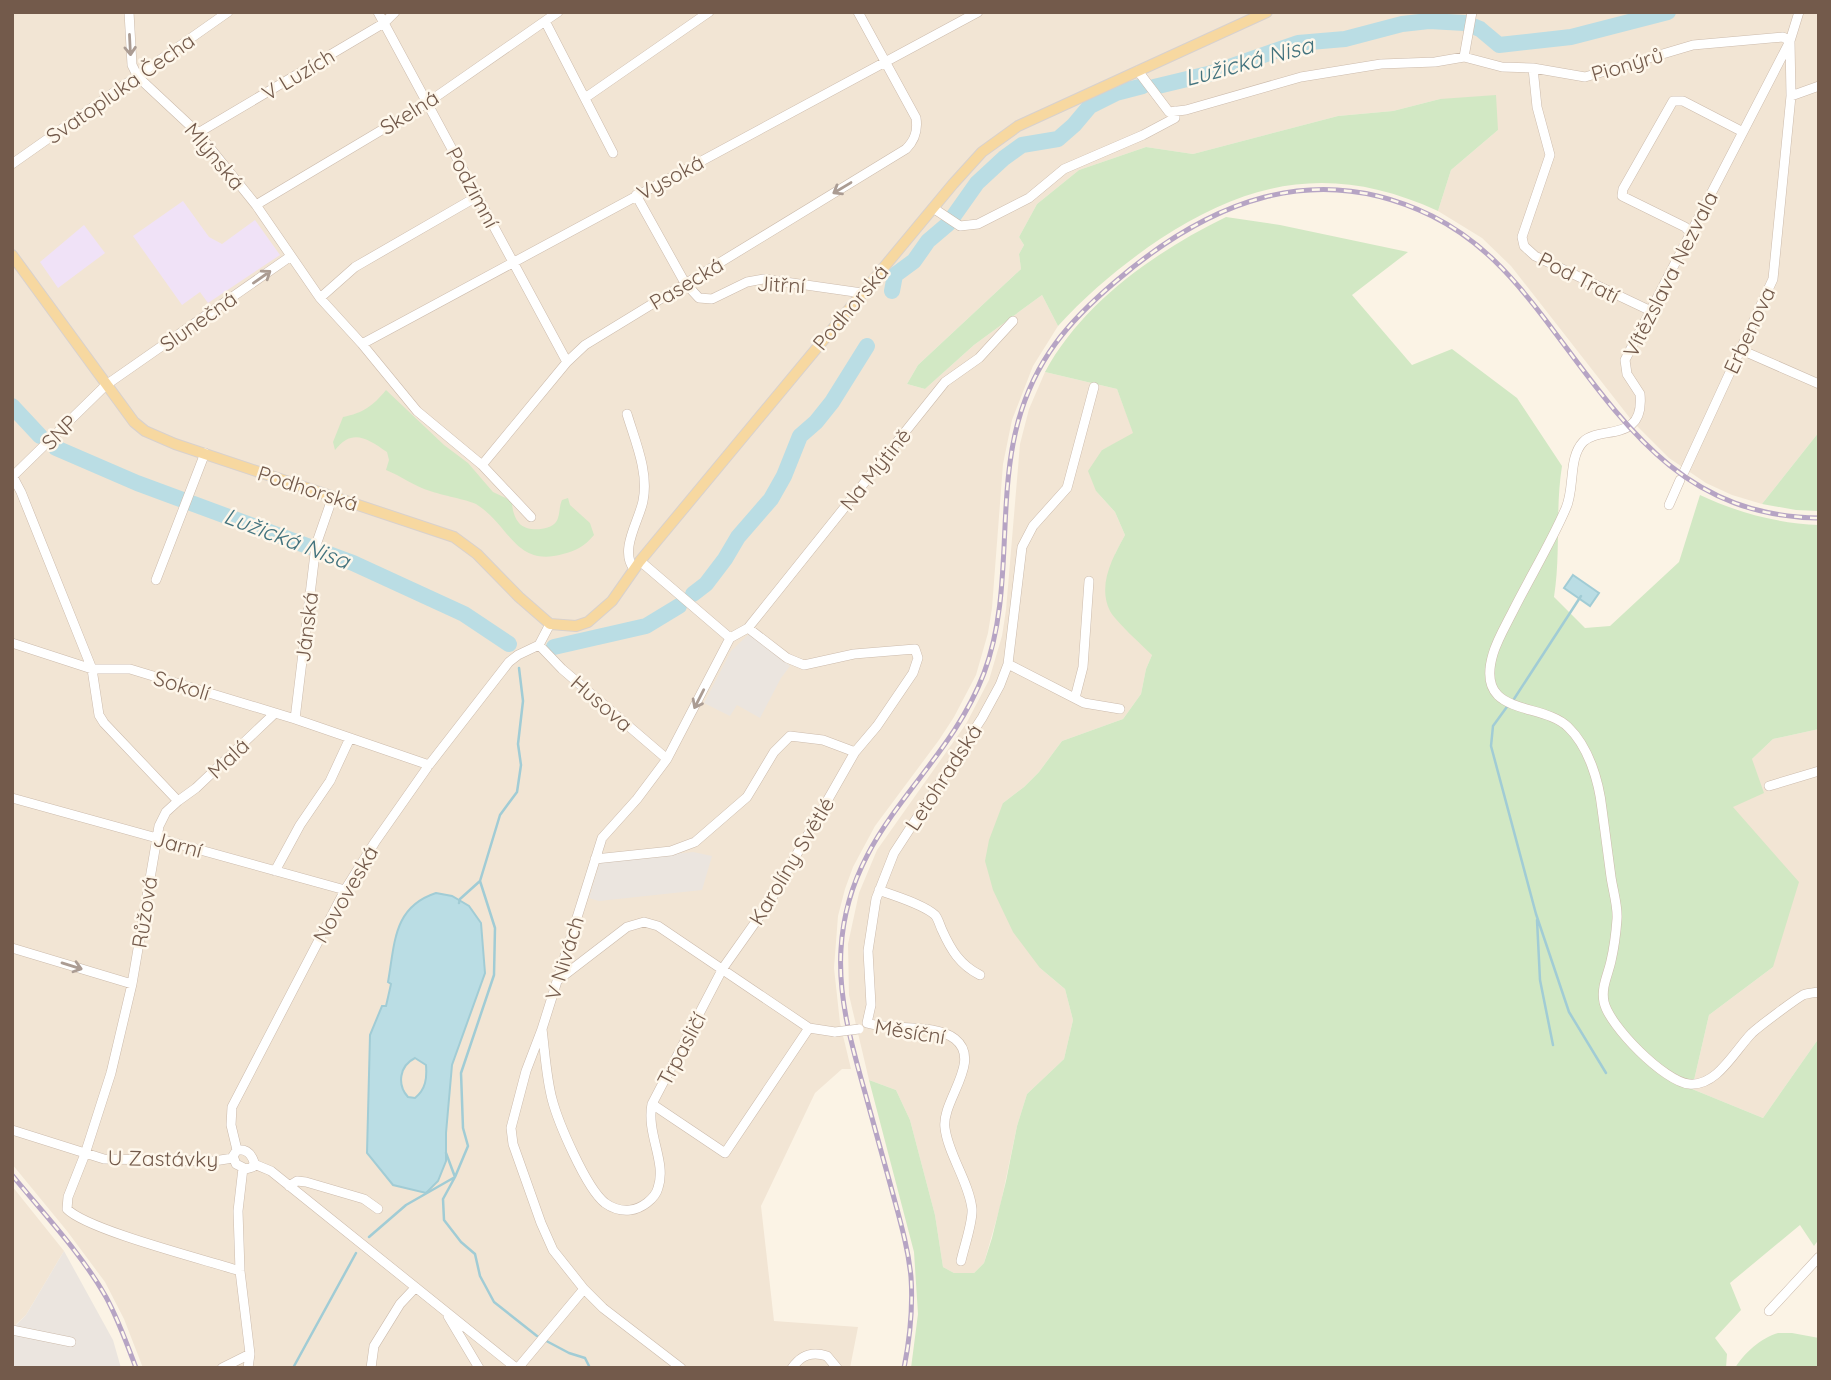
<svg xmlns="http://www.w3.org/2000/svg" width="1831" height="1380" viewBox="0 0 1831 1380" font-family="Quicksand,sans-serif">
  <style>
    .residential { fill: #f2e5d4 }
    .industrial { fill: #ebe5df }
    .education { fill: #f0e2f7 }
    .green { fill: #d2e8c4 }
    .water { fill: #badde4; stroke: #a1ccd5; stroke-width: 2; fill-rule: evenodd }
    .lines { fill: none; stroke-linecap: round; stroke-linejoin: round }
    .stream { stroke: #a1ccd5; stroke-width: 2.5 }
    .river { stroke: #badde4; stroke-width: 16 }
    .minor-casing { stroke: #ccbbac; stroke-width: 10 }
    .major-casing { stroke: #d8d1cd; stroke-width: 12 }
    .minor { stroke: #fff; stroke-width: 9 }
    .major { stroke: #f7d8a0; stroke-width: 10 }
    .rail-casing { stroke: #b6a4c4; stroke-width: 5 }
    .rail { stroke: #fef7eb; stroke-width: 2.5; stroke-dasharray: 8; stroke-linecap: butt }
    .minor-bridge-casing { stroke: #ccbbac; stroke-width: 10; stroke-linecap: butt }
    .minor-bridge { stroke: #fff; stroke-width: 9 }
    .oneway { stroke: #ab9c93 }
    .labels { text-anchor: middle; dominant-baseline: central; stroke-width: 5; stroke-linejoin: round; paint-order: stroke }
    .street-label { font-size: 21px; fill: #735a4b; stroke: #fef7eb }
    .water-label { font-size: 23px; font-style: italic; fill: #43737e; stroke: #fef7eb }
  </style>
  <rect width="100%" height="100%" fill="#fbf3e5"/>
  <!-- residential -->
  <path class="residential" d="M12,12H1819V432L1762,504L1732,495L1706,483L1669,458L1633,422L1511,266L1482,238L1438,211L1451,170L1498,130L1440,99L1393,111L1338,116L1193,154L1146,147L1079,170L1037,204L1019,237L1024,245L1019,254L1021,269L918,365L907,384L925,389L974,345L1042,295L1058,326L1033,366L1012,420L1003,464L992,608L988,633L976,675L954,717L939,740L875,826L853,867L845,889L838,916L834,968L840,1023L851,1069H842L815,1093L761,1206L774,1321L858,1327L850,1368H143L124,1319L105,1282L67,1231L12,1164Z
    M1045,372L1117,389L1134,434L1102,450L1096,491L1115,512L1125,535L1115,554L1152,655L1146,669L1141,694L1123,719L1062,741L1039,772L1024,787L1003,803L1040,968L1065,989L1073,1020L1064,1059L1027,1094L1017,1126L1000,1207L984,1263L974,1273H954L943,1267L935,1215L910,1120L896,1090L869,1080L849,995L848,944L859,893L877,850L966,724L989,680L1002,636L1006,610L1020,444L1029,409Z
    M1819,729V1038L1763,1118L1692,1089L1709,1015L1773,967L1732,807L1752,759L1773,739Z
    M12,1186L64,1251L26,1315L12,1328Z"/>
  <!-- industrial -->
  <path class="industrial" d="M750,633L790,666L781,678L760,718L737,705L730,716L704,703L731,651Z
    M693,852L712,856L702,890L599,901L589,898L600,862Z
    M64,1251L113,1340L121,1368H12V1329L26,1315Z"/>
  <!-- education -->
  <path class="education" d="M183,201L209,237L222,244L255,220L280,255L208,303L200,292L182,305L133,236Z
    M84,225L105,253L58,288L40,262Z"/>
  <!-- green -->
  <path class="green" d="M1496,95L1498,130L1451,170L1438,211C1336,164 1253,178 1160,239C1123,264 1088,293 1058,326L1042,295L974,345L925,389L907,384L918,365L1021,269L1019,254L1024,245L1019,237L1037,204L1079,170L1146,147L1193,154L1338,116L1393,111L1440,99Z
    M1226,217L1280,225L1408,252L1352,295L1412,365L1452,349L1517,398L1562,466C1555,509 1561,553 1554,597L1585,628L1610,626L1679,562L1700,495C1739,513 1776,523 1819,525V729L1773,739L1752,759L1764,793L1733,807L1799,882L1773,967L1709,1015L1692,1089L1763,1118L1819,1038V1239L1814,1246L1800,1225L1730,1283L1741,1310L1715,1338L1727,1354L1726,1368H911L918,1314L914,1252L869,1080L896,1090L910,1120L935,1215L943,1267L954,1273H974L984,1263L992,1238L1006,1181L1017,1126L1027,1094L1064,1059L1073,1020L1065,989L1040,968L1013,932L993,890L985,861L989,840L1003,803L1024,787L1039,772L1062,741L1123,719L1141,694L1146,669L1152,655C1142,645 1116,622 1110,611C1097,585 1113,557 1125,535L1115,512L1096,491L1088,471L1102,450L1133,433L1117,389L1045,372C1082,303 1156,251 1226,217Z
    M386,390L444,445L468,463L493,492L512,501C512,509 514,517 519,523C526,532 549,531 556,522C560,517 559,506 562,500L568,498L570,505L590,523L594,535C585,546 576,551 563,554C515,568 510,525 476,504C468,500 441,495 430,491C414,486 401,476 386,470L389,460L387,452C367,438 352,428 335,450L333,442L343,417C363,413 373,406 386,390Z
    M1819,432V511L1796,510L1762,504Z
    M1778,1333H1792L1819,1338V1368H1735C1744,1353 1761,1338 1778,1333Z"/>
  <!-- water -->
  <path class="water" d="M1573,575L1599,593L1590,606L1564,588Z
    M436,893L452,896L469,906L481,923L485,973L452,1065L446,1133V1161L438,1181L426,1193L393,1185L367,1153L370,1035L382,1006H386L391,984L388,982C395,943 393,907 436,893ZM415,1058L426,1065C427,1078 426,1089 415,1098L408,1097C397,1085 399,1066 415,1058Z"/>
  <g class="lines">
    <!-- stream -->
    <path class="stream" d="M519,668L523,701L518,744L521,765L517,792L500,815L480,881L495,928L494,975L461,1073L463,1128L468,1146L455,1177L443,1199L444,1220L461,1242L475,1254L480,1276L494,1302L537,1336L569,1353L585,1358L590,1368
      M1514,699L1581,596
      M1509,704L1493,726L1491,746L1536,914L1569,1012L1606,1073
      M459,903L460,899L480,881
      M1537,920L1540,980L1553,1045
      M369,1237L406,1205L455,1177L446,1153
      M293,1368L356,1253"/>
    <!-- river -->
    <path class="river" d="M1154,87L1212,73L1298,43L1345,39L1402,24L1429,21L1465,23L1480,29L1499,45L1571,37L1668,12
      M892,291L895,275L914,261L928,241L948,224L977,183L1004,158L1022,145L1058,139L1074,125L1090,106L1116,93L1143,86
      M12,406L40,436
      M56,448L137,483L353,563L464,614L509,644
      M693,594L706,584L725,559L738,537L771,499L784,476L800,436L816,422L832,402L867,346
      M554,647L646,626L679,606"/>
    <!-- minor casing -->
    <g class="minor-casing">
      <path id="minor" d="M129,12L132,65L138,77L198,133L256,205L320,298L362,344L417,411L482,465L531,517
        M378,12L567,362
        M545,21L613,153
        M1790,41L1625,360L1627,374L1640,394C1645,444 1599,425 1583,442C1568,458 1575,488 1566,508C1551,543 1530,577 1513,611C1506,625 1497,640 1493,654C1474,718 1542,701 1568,727C1589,747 1599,782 1602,809C1605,832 1608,855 1611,877C1613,891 1618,906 1617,919C1616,933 1614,948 1611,961C1608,975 1601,987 1604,1002C1609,1026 1665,1082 1689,1084C1717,1087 1735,1050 1752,1033C1761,1025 1793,1001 1803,995C1808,993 1814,993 1819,992
        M1464,57L1472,12
        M1533,68L1537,107L1550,155L1522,237L1524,246L1535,256L1651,311
        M1138,71L1169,112L1186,110L1301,77L1381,64L1435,62L1464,57L1502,67L1533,68L1585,77L1693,45L1783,37L1790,41
        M1791,96L1819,86
        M585,98L709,12
        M198,133L384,23L395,12
        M12,164L228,12
        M636,195L685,283L699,298L712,299L747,282L764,279L862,293
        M256,205L427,103L558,12
        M933,208L960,226L978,224L1029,198L1064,169L1143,135L1175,118V111
        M1691,233L1685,227L1622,196L1623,189L1673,101H1683L1743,132
        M320,298L355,267L478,196
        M362,344L978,12
        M1739,349L1819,384
        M627,414C635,441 649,472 643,501C639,521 619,550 634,569
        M482,465L567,362L585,345L906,149C915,140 918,131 916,118L858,12
        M1684,472L1773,279L1791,96L1790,41L1799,12
        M12,475L21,492L92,669L99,715L104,723L178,801L166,812L159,826L132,984L111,1073L85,1154L68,1197L67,1209C87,1230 206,1260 240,1271
        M12,477L106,385L291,256
        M1669,505L1680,480
        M640,561L730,638
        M156,580L205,453
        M730,638L748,628L945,382L979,358L1013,321
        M12,643L92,669H130L295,719L429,765
        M539,645L562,669L667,759
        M1008,664L1084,703L1120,709
        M1075,698L1083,667L1089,581
        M295,719L316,545L333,496
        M1769,786L1819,771
        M12,798L345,890
        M178,801L196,788L275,713
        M595,859L671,851L695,842L747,797L774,752L790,736L823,740L855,752
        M275,871L300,825L330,781L350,738
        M879,890C894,896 923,904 935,915C938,918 940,926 942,930C951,950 960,965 980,975
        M12,948L132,984
        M558,980L627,927L644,922L658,926L809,1028L835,1032
        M867,1023L871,1005L868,951L876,899L894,853L982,718L1000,685L1008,664L1022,547L1033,526L1067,488L1094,387
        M867,1023C892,1031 935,1023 955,1039C983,1061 941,1101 945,1128C948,1154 969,1182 972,1209C973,1222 964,1247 961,1261
        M542,1029C545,1052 546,1076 552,1099C558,1122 586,1188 605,1203C612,1208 621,1211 630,1210C641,1209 655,1199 658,1188C667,1162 646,1134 652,1104L723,968L769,903L855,752L877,726L913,673L918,658L915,649L854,654L804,665L787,658L748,628
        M652,1104L725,1153L809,1028
        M12,1130L104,1159L214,1161L233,1158
        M237,1150L231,1125L232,1107L345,890L375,842L429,765L509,662L518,655L539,645L550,624
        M237,1150C246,1149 251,1153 254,1162L253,1167L246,1169L236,1164L233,1156Z
        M254,1164L271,1171L516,1368
        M243,1168L238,1211L240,1271L250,1354L248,1368
        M289,1186L297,1181L306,1182L364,1199L378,1209
        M1769,1311L1819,1257
        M448,1316L479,1368
        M12,1330L71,1342
        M222,1368L250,1354
        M371,1368L374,1346L400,1304L415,1288
        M518,1368L584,1289
        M681,1368L603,1308L584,1289L553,1250L541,1223L513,1144L511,1128L526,1071L542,1029L602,838L637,799L667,759L730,638
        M792,1368C801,1355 812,1351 827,1356L837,1368"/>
    </g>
    <!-- major casing -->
    <g class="major-casing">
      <path id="major" d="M12,255L134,422L145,431L175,444L454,537L477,554L519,597L550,624L576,626L588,622L612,601L640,561L953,184L982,152L1018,126L1267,12"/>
    </g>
    <!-- minor -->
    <use href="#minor" class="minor"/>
    <!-- major -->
    <use href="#major" class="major"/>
    <!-- rail casing -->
    <g class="rail-casing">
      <path id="rail" d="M12,1175C44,1214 81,1253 106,1297C118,1319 127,1344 136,1368
        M904,1368C910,1338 913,1307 911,1277C908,1246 899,1217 891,1187C882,1155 873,1122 864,1089C851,1043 838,997 841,949C848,826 945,776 984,673C1014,593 996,503 1018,422C1035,360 1068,322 1115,282C1208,202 1314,158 1432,216C1480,240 1512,276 1544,318C1620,418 1678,516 1819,518"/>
    </g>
    <!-- rail -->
    <use href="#rail" class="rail"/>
    <!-- minor-bridge casing -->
    <g class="minor-bridge-casing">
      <path id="minor-bridge" d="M835,1032L859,1029"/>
    </g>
    <!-- minor-bridge -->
    <use href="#minor-bridge" class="minor-bridge"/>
  </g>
  <!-- one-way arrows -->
  <defs><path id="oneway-shaft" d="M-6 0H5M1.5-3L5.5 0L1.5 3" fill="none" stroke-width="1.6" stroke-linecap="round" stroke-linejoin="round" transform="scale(1.75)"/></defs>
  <g class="oneway">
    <use href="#oneway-shaft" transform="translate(130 45) rotate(87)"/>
    <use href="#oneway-shaft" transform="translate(842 188) rotate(149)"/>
    <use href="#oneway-shaft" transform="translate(262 277) rotate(-35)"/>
    <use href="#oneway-shaft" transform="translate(699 699) rotate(117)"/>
    <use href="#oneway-shaft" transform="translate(72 966) rotate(17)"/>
  </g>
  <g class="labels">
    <!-- street labels -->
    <g class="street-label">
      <text transform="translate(1627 64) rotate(-16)">Pionýrů</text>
      <text transform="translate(298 74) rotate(-31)">V Luzích</text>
      <text transform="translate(120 88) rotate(-35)">Svatopluka Čecha</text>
      <text transform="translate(409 112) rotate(-32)">Skelná</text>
      <text transform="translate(215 156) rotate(50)">Mlýnská</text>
      <text transform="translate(670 177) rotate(-28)">Vysoká</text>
      <text transform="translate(473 187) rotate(62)">Podzimní</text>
      <text transform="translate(1670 274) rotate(-63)">Vítězslava Nezvala</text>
      <text transform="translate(1579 277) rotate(27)">Pod Tratí</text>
      <text transform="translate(686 283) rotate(-31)">Pasecká</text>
      <text transform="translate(781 284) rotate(3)">Jitřní</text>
      <text transform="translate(850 307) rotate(-50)">Podhorská</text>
      <text transform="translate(198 321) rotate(-35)">Slunečná</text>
      <text transform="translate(1749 330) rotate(-65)">Erbenova</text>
      <text transform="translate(59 432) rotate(-44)">SNP</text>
      <text transform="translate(875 469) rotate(-51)">Na Mýtině</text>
      <text transform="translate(308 488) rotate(18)">Podhorská</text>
      <text transform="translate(306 627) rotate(-83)">Jánská</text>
      <text transform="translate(182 685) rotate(17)">Sokolí</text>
      <text transform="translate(602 703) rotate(41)">Husova</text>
      <text transform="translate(228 758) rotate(-43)">Malá</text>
      <text transform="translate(943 777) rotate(-57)">Letohradská</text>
      <text transform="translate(178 844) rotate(15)">Jarní</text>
      <text transform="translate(791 861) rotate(-59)">Karolíny Světlé</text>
      <text transform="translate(345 894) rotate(-60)">Novoveská</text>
      <text transform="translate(144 912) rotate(-81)">Růžová</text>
      <text transform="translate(564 958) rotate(-73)">V Nivách</text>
      <text transform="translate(910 1031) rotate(9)">Měsíční</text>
      <text transform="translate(681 1049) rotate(-62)">Trpasličí</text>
      <text transform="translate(163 1158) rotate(1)">U Zastávky</text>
    </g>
    <!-- water labels -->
    <g class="water-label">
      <text transform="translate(1249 61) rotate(-15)">Lužická Nisa</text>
      <text transform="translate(287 538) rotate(21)">Lužická Nisa</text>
    </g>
  </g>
  <!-- border -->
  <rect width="1831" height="1380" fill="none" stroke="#735a4b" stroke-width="28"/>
</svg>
